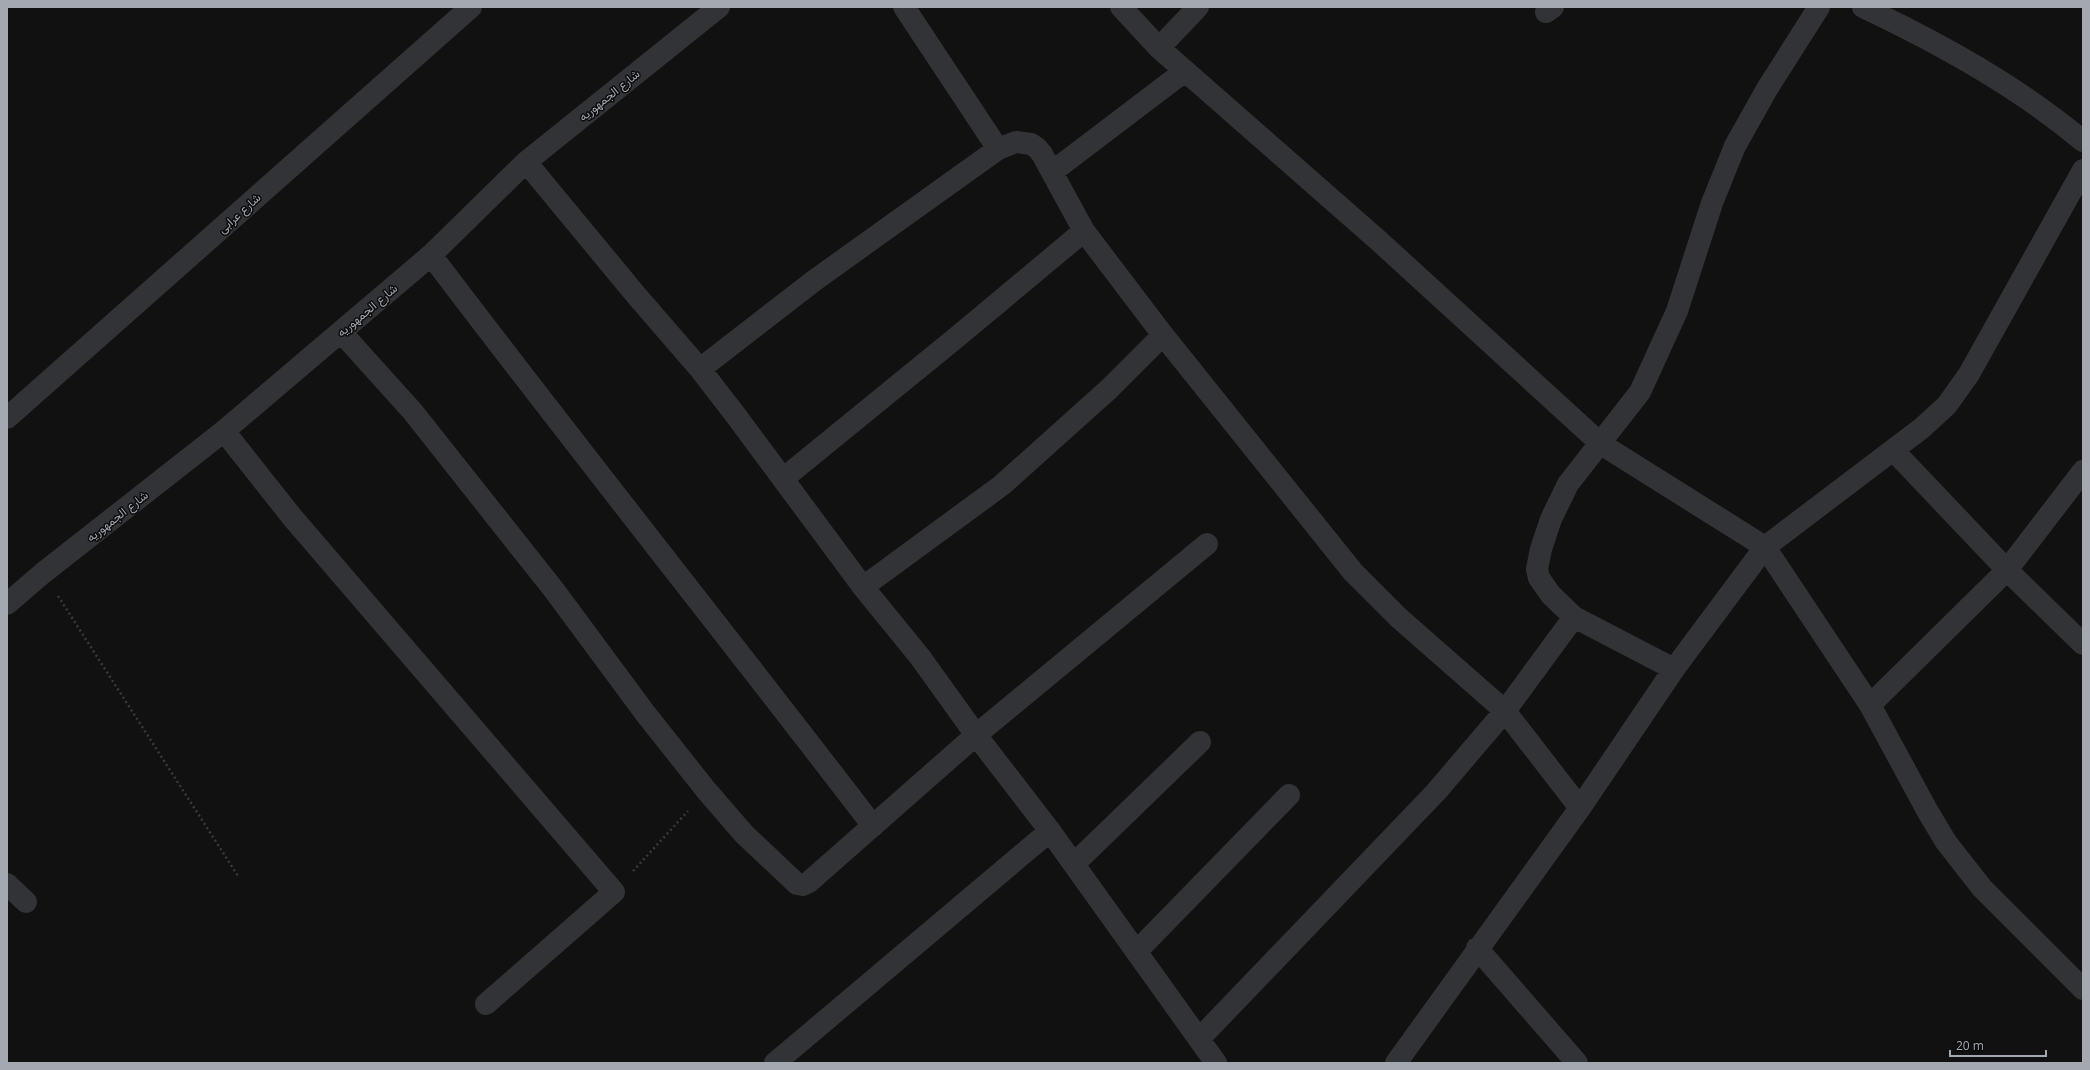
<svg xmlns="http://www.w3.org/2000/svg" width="2090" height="1070" viewBox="0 0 2090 1070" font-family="'Open Sans',Vazirmatn,sans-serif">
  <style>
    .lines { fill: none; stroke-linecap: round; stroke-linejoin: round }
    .path { stroke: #383a3d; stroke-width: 2.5; stroke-dasharray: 2 3; stroke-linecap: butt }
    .minor { stroke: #323337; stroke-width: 22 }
    .labels { text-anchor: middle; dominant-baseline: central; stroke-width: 3; stroke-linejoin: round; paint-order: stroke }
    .street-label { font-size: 12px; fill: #a3a8b1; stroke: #0c0c0d }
  </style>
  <rect width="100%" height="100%" fill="#111112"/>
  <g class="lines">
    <!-- path -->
    <path class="path" d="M58,596L238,876
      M633,871L688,811"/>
    <!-- minor -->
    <path class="minor" d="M904,7L998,149
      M1121,7L1159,48L1379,241L1601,444L1765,547L1870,705L1928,812L1946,842L1982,888L2083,989
      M1863,7C1941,44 2017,86 2083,141
      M1546,12L1553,7
      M1159,48L1198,7
      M526,162L636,295L700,369L737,417L863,587L920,657L976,735L1050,831L1216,1063
      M1052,172L1185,71
      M431,255C576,447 727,635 873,826
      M341,332L413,412L554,590L645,713L706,790L744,834L797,884L803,885L809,882L976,735L1207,544
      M700,369L815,280L998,149L1016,142L1031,144L1037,148L1042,154L1084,231L1163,335L1353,572L1399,618L1505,711L1580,808
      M7,418L471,7
      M224,431L292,517L614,892L486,1004
      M1893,450L2007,570L2083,644
      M784,478L957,337L1084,231
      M863,587L1002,485L1109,389L1163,335
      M7,604L43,573L224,431L431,255L526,162L719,7
      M1674,669L1574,617L1551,595L1539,578L1537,569L1541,549L1551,519L1568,484L1640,392L1677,311L1712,203L1735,146L1767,89L1819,7
      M1870,705L2007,570L2083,471
      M1074,864L1200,742
      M7,884L26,902
      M1477,948L1577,1063
      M1137,951L1289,795
      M1200,1038L1436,792L1505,711L1574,617
      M775,1063L1050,831
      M1396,1063L1580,808L1674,669L1765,547L1922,428L1947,405L1969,374L2083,170"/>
  </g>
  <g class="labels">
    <!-- street labels -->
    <g class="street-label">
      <text transform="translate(609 95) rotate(-39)">شارع الجمهوريه</text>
      <text transform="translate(239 213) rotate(-42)">شارع عرابى</text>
      <text transform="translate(367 310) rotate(-40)">شارع الجمهوريه</text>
      <text transform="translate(117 516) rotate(-38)">شارع الجمهوريه</text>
    </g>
  </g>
  <!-- border -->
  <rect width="2090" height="1070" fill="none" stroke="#a3a8b1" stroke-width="16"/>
  <!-- scale -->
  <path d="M1950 1050v6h96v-6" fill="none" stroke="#a3a8b1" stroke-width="2"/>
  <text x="1956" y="1050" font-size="12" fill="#a3a8b1" stroke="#0c0c0d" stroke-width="3" paint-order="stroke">20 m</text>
</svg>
